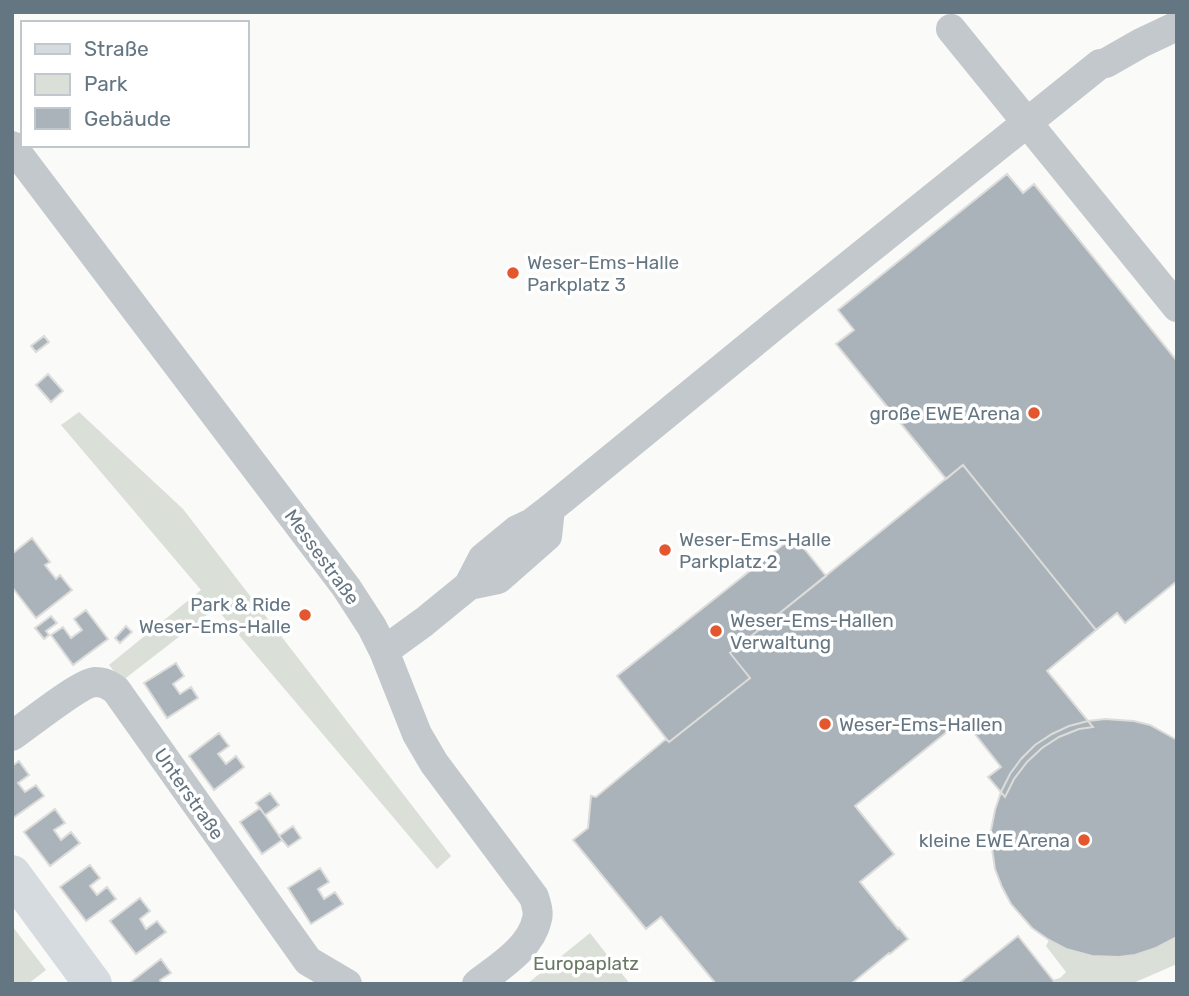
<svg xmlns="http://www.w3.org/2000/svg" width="1189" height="996" viewBox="0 0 1189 996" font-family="Rubik,sans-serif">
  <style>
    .green { fill: #dadfd7 }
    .building { fill: #aab3b9; stroke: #dcdcda; stroke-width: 2 }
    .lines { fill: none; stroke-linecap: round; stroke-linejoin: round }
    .minor { stroke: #c3c8cc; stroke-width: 30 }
    .major { stroke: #d6dbdf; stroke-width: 38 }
    .poi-dot { fill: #e4572e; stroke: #fff; stroke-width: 2.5 }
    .labels { text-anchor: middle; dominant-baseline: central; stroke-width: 7; stroke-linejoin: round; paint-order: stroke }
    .poi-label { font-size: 19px; fill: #657683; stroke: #fff; text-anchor: start }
    .street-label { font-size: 19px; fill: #657683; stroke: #fff }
    .park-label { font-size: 19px; fill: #687a64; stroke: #fff }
  </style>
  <rect width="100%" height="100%" fill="#fafaf8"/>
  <!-- green -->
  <path class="green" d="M79,412L183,509L451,856L437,869L216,608L122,681L109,665L201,590L61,425Z
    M12,926L46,970L28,984H12Z
    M590,933L630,984H527Z
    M1177,937V964L1131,984H1056L1053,980L1060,978L1066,972L1046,946L1049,940C1096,964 1130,963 1177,937Z"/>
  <!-- building -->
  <path class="building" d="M1007,174L1023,193L1034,184L1177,361V581L1125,623L1117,613L1096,630L963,465L946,479L836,344L854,330L838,310Z
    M44,336L49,342L36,352L31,346Z
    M48,374L63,391L51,402L36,385Z
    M963,465L1096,630L1047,671L1093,727L1079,729L1059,737L1042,748L1027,762L1014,779L1005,797L988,777L1001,767L963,719L855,806L894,854L860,882L898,929L899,928L908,939L890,954L889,953L851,984H716L661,917L646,929L573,840L588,828L591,796L596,797L666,739L669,742L750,678L730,653Z
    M794,536L826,576L730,653L750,678L669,742L617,676Z
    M32,538L50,562L45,565L56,579L60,575L72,590L36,618L12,587V554Z
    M86,610L108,639L73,665L51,635L63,627L71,638L82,630L74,619Z
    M51,616L57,623L46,631L49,635L44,639L35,628Z
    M126,626L132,632L120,643L115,638Z
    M176,663L184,676L173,684L180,694L191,687L198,698L167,718L144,683Z
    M1105,719L1134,721L1150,725L1177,740V937L1156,948L1135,955L1119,957L1092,956L1066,949L1049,940L1032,928L1011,904L1002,887L995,869L992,849L991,830L995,810L1001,792L1010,774L1021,759L1035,745L1052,734L1069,726L1088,721Z
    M219,733L229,746L218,754L226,764L236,756L244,767L214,790L189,756Z
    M19,761L29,775L18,783L25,792L36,785L44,796L13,818L12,766Z
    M270,793L279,805L265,815L256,803Z
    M260,808L282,840L262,854L240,822Z
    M55,809L65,823L54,830L61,840L71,832L80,843L50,866L24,832Z
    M293,826L301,838L288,847L279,836Z
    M90,865L100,878L90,886L97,895L107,887L116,899L86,921L60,887Z
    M320,868L329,882L318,889L324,899L335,892L343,904L311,924L288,888Z
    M140,898L150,911L140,919L146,929L157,921L166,932L136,954L110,921Z
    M1018,936L1056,984H958Z
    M161,959L171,973L160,980L162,984H132L131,982Z"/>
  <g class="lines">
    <!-- minor -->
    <path class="minor" d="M951,29L1177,307
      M12,146L346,587L372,627L384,651L417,734L434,763L534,897C536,904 539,912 537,919C531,948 499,967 477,984
      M469,585L483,558L517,530L532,523L550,509L791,312L1100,64L1106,63L1141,43L1177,26
      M469,585L498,579L547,536L550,509
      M384,651L424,622L484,573
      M12,736C28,725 80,683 95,682C104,682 109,685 116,690L308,961L347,984"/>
    <!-- major -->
    <path class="major" d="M12,874L93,984"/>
  </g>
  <!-- markers -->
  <g class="poi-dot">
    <circle cx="513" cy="273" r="7"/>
    <circle cx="1034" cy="413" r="7"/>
    <circle cx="665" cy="550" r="7"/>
    <circle cx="305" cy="615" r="7"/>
    <circle cx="716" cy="631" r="7"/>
    <circle cx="825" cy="724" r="7"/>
    <circle cx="1084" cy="840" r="7"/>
  </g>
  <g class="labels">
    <!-- poi labels -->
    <g class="poi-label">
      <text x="527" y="262">Weser-Ems-Halle<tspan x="527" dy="22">Parkplatz 3</tspan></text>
      <text x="1020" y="413" text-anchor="end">große EWE Arena</text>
      <text x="679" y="539">Weser-Ems-Halle<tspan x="679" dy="22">Parkplatz 2</tspan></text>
      <text x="291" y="604" text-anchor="end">Park &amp; Ride<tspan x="291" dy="22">Weser-Ems-Halle</tspan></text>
      <text x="730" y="620">Weser-Ems-Hallen<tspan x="730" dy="22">Verwaltung</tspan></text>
      <text x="839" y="724">Weser-Ems-Hallen</text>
      <text x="1070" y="840" text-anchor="end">kleine EWE Arena</text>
    </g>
    <!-- street labels -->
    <g class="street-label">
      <text transform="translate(322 557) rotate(54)">Messestraße</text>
      <text transform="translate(189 794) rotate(55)">Unterstraße</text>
    </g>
    <!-- park labels -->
    <g class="park-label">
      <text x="586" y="963">Europaplatz</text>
    </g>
  </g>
  <!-- border -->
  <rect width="1189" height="996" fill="none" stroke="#657683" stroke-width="28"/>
  <!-- legend -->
  <rect x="21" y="21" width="228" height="126" fill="#ffffff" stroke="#c1c8cd" stroke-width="2"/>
  <rect x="35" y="44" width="35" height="10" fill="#d6dbdf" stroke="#c1c8cd" stroke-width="2"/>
  <text x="84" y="56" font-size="21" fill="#657683">Straße</text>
  <rect x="35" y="74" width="35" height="21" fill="#dadfd7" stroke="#c1c8cd" stroke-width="2"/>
  <text x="84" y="91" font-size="21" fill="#657683">Park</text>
  <rect x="35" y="108" width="35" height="21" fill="#aab3b9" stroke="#c1c8cd" stroke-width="2"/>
  <text x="84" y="126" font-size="21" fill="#657683">Gebäude</text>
</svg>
